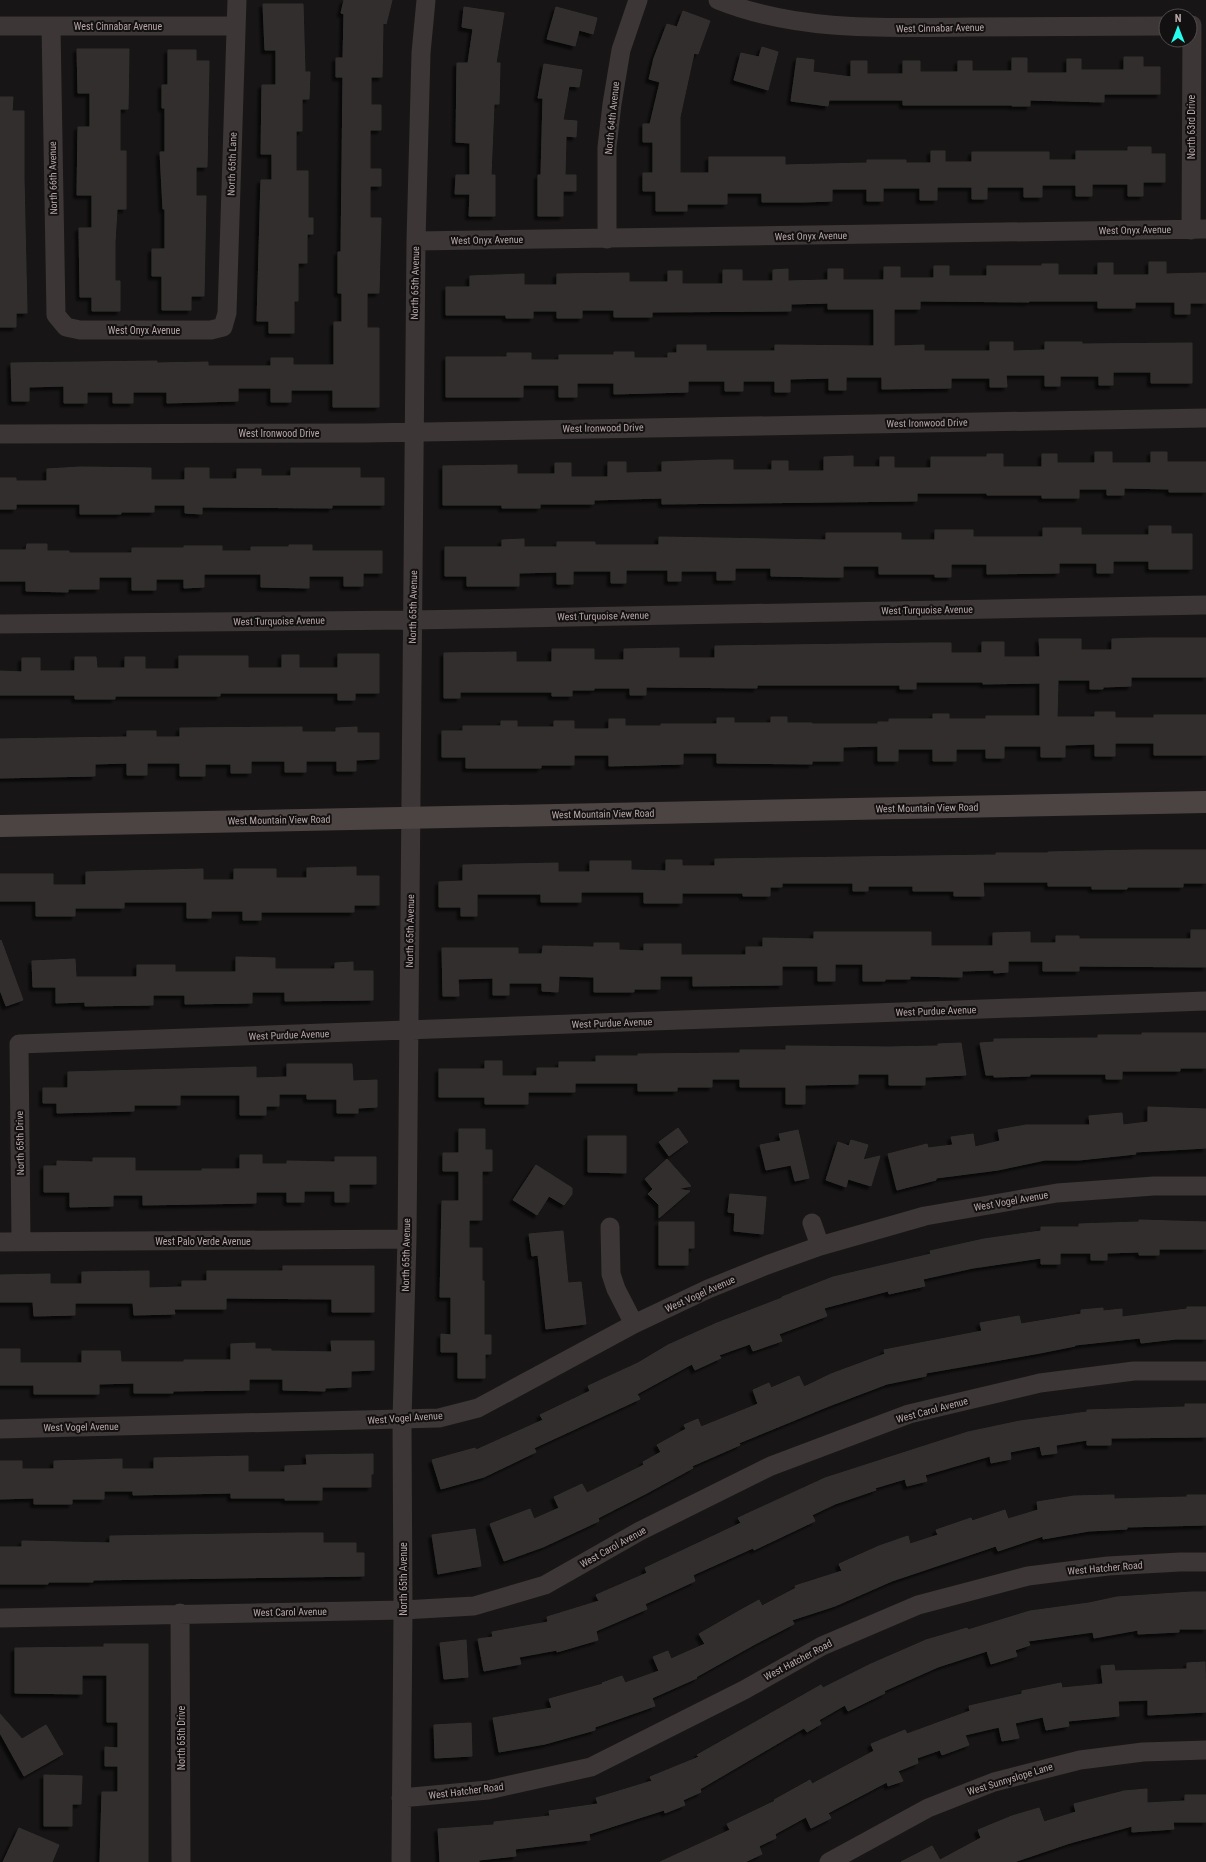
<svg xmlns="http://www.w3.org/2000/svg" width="1206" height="1862" viewBox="0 0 1206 1862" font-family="'Roboto Condensed',sans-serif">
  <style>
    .building { fill: #312e2d; stroke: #33302f; filter: url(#shadow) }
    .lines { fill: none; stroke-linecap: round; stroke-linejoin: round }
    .street { stroke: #3c3636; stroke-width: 19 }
    .secondary { stroke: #4c4443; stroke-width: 22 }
    .labels { text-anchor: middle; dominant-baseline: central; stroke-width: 4; stroke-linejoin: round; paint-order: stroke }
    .street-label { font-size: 10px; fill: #b8a6a7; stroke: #121010 }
  </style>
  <defs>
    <filter id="shadow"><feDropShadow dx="-3.5" dy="3.5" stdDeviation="1" flood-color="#0009"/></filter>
  </defs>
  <rect width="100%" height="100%" fill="#171515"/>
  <!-- building -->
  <path class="building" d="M344,0H392L386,24L383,23L382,77H371V105H381V130H370V169H381V186H370V218H381L379,293H367V328H379V407H333V390H291V402H271V388H238V401L167,403V392H133V403H113V392H87V403H64V386L29,387V401H12L11,363L157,361V363L208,362V366H271V358H293V365H334V322H342V293H338V252H341L343,77H336V58H343L344,14L341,13Z
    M263,4H303L305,72H310L309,99H302V131H296V171H308V218H313V234H307V263H298V301H294V333H269V321H257L261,180H272V154H261L262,85H276V50H265Z
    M464,7L504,13L496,63H500L499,104H494L491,175H495V216H469L470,194H455L456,175H470V143L456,142L457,63H468L473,29L462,27Z
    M556,7L597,18L593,34L579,30L575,46L547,39Z
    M683,11L710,21L698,54L694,53L680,117V173H709V157H785V165L867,163V160H906V163H931V151H945V162H972V152H1049V160H1076V151H1128V147H1151V154H1165V182H1143V196H1128V184H1092V196H1076V185H1042V197H1024V187H987V199H972V187H937V200H920V188H883V201H867V189H832V201L804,202H762V193H727V204H687V211H656V191H643V173H653V142H643V124H650L660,82L649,79L654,58L667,24L677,27Z
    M762,47L778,52L768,90L734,80L741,53L759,57Z
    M77,49H129L128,109H120V151H126V209H117L115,242V281H120V311H92V297H80L79,228H92V195H77L78,127H90V93H78Z
    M168,50H196V61H209L207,167H196V196H206L204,296H191V310H162V276H152V249H165V209H163L160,152H165V108H162V85H168Z
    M1124,57H1143V67H1160V94H1104V102L1030,100V106H1012V105H903V100H829L828,106L791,101L797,58L814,60L813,72L851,77V61H867V74H903V61H920V72H958V61H972V71H1012V58H1027V73H1067V59H1081V70H1124Z
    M544,64L582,70L579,87L569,86L563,120L577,121L576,137L566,136L565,175H576V191H563V216H538V175H541L543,98H538Z
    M0,97H13L12,111H24V178L27,313H16V327H0Z
    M1149,262H1166V274L1206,273V303H1190V314H1175V302H1135V308H1098V301H1029V302L920,301V309H894V346L924,345V351H990V342H1013V351L1045,350V342H1082V344L1192,343V383H1151V372H1113V385H1099V376H1060V386H1045V375H1006L1007,387H990V378H951V388L882,389V377H846V390H829V378L790,379V392H775V381H743V391H725V381H688V392L614,394V383H577V397H559V385H523V397H446V357H507V353H531V360H559V355H614V352H634V358H668V353H677V345H706V351H775V345L874,346V309H828V303L791,304V311L652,312V317H614V310H582V318H557V311H533V318H506V315H446V287H470V276L524,274V285H557V274L629,273V282H668V271H682V284H723V270H742V281H773V270L788,269V281L828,280V269H843V280H884V267H900V278H934V266H949V276H987V266H1042V264H1058V275H1098V263H1113V275H1149Z
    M1095,452H1112V463H1151V452H1167V462H1206V492H1169V489L1124,488V495H1107V489H1079V498H1042V495H987V493H917V501L662,504V498L594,500V504H540V508H502V505H443V466L517,465V474H555V463H571V477H608V462H626V473L662,472V462L718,460H733V470H772V461H788V471H824V457L853,456V467H880V457H894V468H931V457H987V454H1003V467H1042V454H1057V463H1095Z
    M80,467L151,468V480H185V468H209V479H237V469H261V476H291V468H360V478H384V505H332V508L202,507V514L185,513V505H154V512H121V514H80V504H16V509H0V478H16V481H47V469Z
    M1149,526H1171V534H1192V569H1149V561H1113V573H1097V563H1059V573L987,574V564H951V577H935V574H879V566H843V577H826L771,576V568H735V580H717V571H681V581H668V570H626V583H611V571H573V584H557V572L519,573V586H467V576H445V547H502V540L524,539V547H557V542H595V545H659V537L826,540V533H901V540H935V530H973V537H1043V528H1081V535H1149Z
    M27,544H47V551H69V553H132V548H184V546H222V551H251V547H289V545H312V551H382V573H363V586H344V576H309V588L261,587V574H204V587L184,588V579H156V590H132V577H99V589H68V592L26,591V581H0V550H26Z
    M1147,638H1206V677H1131V686L1103,687V689H1090V680H1058L1057,717H1095V712H1115V718H1154V715H1206V755H1154V743H1115V756H1095V744L1065,745V757H1041V746H1004V758H986V749H956V761H933V749H898V761H878V746L843,747V761H812V764L717,763V753H683V764L609,766V755H574V765H541V768H466V757H442V731H463V726H501V721H517V727H554V721H574V729H609V719H625V726H661V724H717V718H734V723H771V717H787V723H812V724H878V722H889V719H933V714H949V719H986V716H1040V683L983,684V682H916V689H900V685H757V688L646,687V695H630V688H594V690H572V696H552V692H460V698H444V653L516,652V662H552V649H594V660H624V649L679,648V658H715V646L931,643H951V653H982V642H1004V657H1040L1039,639H1081V650H1112V639Z
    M338,654H379V693H355V700H338V693H220V696H115V699H75V695H0V671L22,672V658H40V671H75V657H96L97,668H125V657H145V669H179V656H248V668H282V655H299V668H338Z
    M302,727V732H336V728L357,727V733H379V759L356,760V771H337V761H306V772H285V761H251V773H231V764H205V776H180V763H147V775H127V763L95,764V776L0,778V739L127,737V731H156V737H180V728Z
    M1140,850H1206V883H1183V887H1127V889H1092V886H1048V882H983L984,896H954V891H913V886H868V891H853V883H782V887H770V896H743V893H682V903H644V892H581V902H541V894H477V916H461V907H439V882L463,881V865L558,863V872H590V861H631V870L666,871V860H682V866H715V859L996,855V853H1048V852Z
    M356,867V876H379V905H354V912H261V920H243V911H211V918H187V902H124V908H75V916H36V901H0V874H53V885H86V872L203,869V880H234V869H276V878H307V868Z
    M1191,930H1206V967L1079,966V971H1043V961H1008V972L994,973V970L962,971V977L910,976V979H885V981H863V964H835V981H818V966H782V985L693,986V976H660V989H634V992H594V977L559,976L558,992L542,991V983H509V995H493V978L458,979L459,996H443L442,948H518V954H542L543,946L594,947V943H619V950L644,951V944H681V955H746V947H763V938L814,939V932H931V946H993V933L1030,932V943H1056V936H1079V939H1191Z
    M1,940L23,1000L6,1006L0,990V941Z
    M236,957L275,958V969H335V963L353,962V971H373V1000L285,1001V992H252V1003L185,1004V995H153V1005L85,1006V1002L56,1003V987H33L32,961L75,959L76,977H137V965H175V972H236Z
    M1142,1033H1206V1068H1180V1071H1122V1079H1106V1074H1030V1076L994,1077V1075H986L980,1043L994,1042V1039L1098,1038V1035H1142Z
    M961,1043L966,1075L925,1077V1085H889V1074H858V1084L805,1085V1104H786V1087H740V1079H712V1087H677V1091H638V1083H575V1092H528V1104H485V1097H439V1069H485V1061H502V1076H537V1068H559V1062H596V1056H638V1054L740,1053V1050H786V1046L889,1047L938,1046V1044Z
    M287,1064H352L353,1081L377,1080V1107L358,1108V1113H337V1099H307V1094H279V1106H266V1115H240V1095H180V1105H134V1111L57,1113V1103H43V1088H68V1072L256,1067V1078L287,1077Z
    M1148,1107L1206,1109V1148L1135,1152L1136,1154L1079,1160H1045L998,1170L936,1178V1180L897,1190L888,1154L927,1144L928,1148L953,1145L951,1137L973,1134L975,1147L1000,1141L998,1130L1026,1125H1090L1089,1116L1122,1113L1123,1125L1148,1122Z
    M678,1128L688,1142L669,1156L659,1142Z
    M459,1129H485V1150H492V1171H482V1220H469V1248H482V1281H484V1335H491V1354H485V1378H458V1352H441V1334L451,1335V1297H440L442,1201H459V1171H443V1153H459Z
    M798,1130L809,1178L795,1181L791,1165L766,1170L760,1145L781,1141L779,1134Z
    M588,1136H626V1173L588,1172Z
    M851,1140L868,1145L863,1160L880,1156L871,1186L848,1179L846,1187L826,1180L838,1142L849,1146Z
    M240,1155H262V1164H287V1161L335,1162V1157H376V1184H349V1202H335V1191H304V1202H287V1192H256V1203L143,1205V1195H113V1206L70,1207V1192H44V1166H57V1161L93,1162V1158H135V1171H202V1169H240Z
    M667,1159L691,1186L677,1189L690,1191L659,1218V1205L648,1194L653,1189L645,1179Z
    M536,1165L572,1188V1194L564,1205L549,1196L537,1215L513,1200Z
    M730,1194L766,1197L763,1234L734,1231L735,1213L728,1212Z
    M1139,1220L1206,1222V1249H1159V1255H1139V1252L1107,1253V1260H1091V1253H1060V1264H1041V1258L973,1268L923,1279L925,1286L889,1294L888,1291L824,1308L827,1316L779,1334L782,1341L753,1351L750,1344L719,1355L721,1358L695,1370L692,1364L637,1394L640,1399L534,1448L536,1452L484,1477L441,1489L432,1460L475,1448L476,1450L543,1420L540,1415L590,1391L588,1386L638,1363L668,1345L717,1323L782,1298V1297L833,1277L931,1254L930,1251L984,1239L1041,1231V1227H1079V1224L1139,1222Z
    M659,1222H694V1248H688V1265H659Z
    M563,1231L568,1283L581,1282L586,1324L546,1329L538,1255L532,1256L529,1234Z
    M283,1266H374V1312H332V1299L226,1298V1309H174L175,1314L134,1315L133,1303H75V1315L34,1316L33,1302H0V1275L50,1274V1284H82V1272L149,1271V1288L182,1287V1281H207V1271H283Z
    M1187,1307H1206V1339H1176L1141,1343L1140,1338L1075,1345V1346L1040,1353L926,1373V1376L887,1384L829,1406L739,1443L740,1445L692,1466L693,1468L647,1493L598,1518L599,1521L543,1547L504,1561L490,1524L530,1509L534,1519L559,1508L554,1497L582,1484L587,1493L644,1465L643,1462L661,1452L657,1445L686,1429L684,1425L698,1419L701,1427L758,1404L753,1390L769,1383L771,1388L799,1376L804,1387L831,1374L885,1354L884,1350L982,1331L980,1323L1019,1316L1021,1324L1081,1314V1310L1103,1308V1311L1122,1309V1317L1187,1309Z
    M331,1341H374V1370L351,1371V1387L325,1388V1391L283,1390V1379H249V1390L173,1391V1393H134V1383L99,1384V1394H34V1385H0V1349H20V1363H82V1351H120L121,1362H184V1360H231V1344L255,1343V1349H271V1351L332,1352Z
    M1185,1404H1206V1437L1111,1438V1445H1087V1440L1056,1445L1057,1453L1042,1455L1040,1446L1010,1452L1011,1459L991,1463L990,1456L925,1475L927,1481L907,1486L905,1479L875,1488L876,1490L835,1504L812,1515L815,1521L754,1550L753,1548L693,1575L695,1581L645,1604L647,1609L596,1631L598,1640L557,1652V1650L519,1657L521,1664L484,1671L478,1639L493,1637L492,1632L548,1622L547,1617L599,1601L596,1595L647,1573L645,1568L741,1523L738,1518L825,1478L968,1432L1020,1421L1087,1412V1410L1185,1407Z
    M373,1454V1474H371V1487H322V1500H285V1498H231V1493L133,1495V1491H104V1499H72V1504H34V1498L0,1499V1461H22V1469H54V1461L122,1459V1469H154V1458L248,1456V1472H285V1466L307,1465L306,1455Z
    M1114,1495V1499L1187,1497V1495H1206V1525L1127,1527V1529L1089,1531L1043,1539V1536L998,1551L996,1546L892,1581L835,1606L792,1620L794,1624L757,1643L696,1677L697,1678L652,1698L655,1706L595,1727V1730L545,1744L499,1752L493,1718L552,1708L549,1699L603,1684L602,1683L622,1676L625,1683L659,1671L653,1657L668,1651L671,1659L705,1644L699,1634L739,1611L759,1600L762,1606L796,1588L795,1586L842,1571L839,1564L879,1546L908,1536L910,1544L938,1535L936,1530L971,1518L972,1521L1005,1510L1008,1519L1038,1510L1037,1502L1074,1496Z
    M475,1529L481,1566L438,1574L432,1535Z
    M298,1533H323V1543H356V1553H364V1576L93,1580V1582H48V1584H0V1547H22V1541L110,1543V1536Z
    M1192,1592H1206V1629H1179V1632L1138,1634V1630L1094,1638L1093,1632L1028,1641L1030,1645L1015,1650L1017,1656L991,1664L987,1651L938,1667L884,1691L885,1693L848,1711L845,1705L819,1720L821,1724L807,1732L804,1728L700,1789L701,1792L683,1800L685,1805L665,1813L664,1810L589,1834L590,1840L515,1849L516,1856L479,1860V1862H440L438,1829L494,1825V1822L550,1816L549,1811L598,1804L596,1798L652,1781L650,1777L699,1757L697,1755L821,1685L823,1688L871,1664L926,1640L967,1628L968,1630L1030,1611L1089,1603L1117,1597Z
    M466,1640L468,1677L444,1679L440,1643Z
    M104,1644H148V1862H100L102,1792H118V1766H105V1747L118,1748V1722H107V1675H82V1694L15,1693V1648L104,1647Z
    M1205,1662L1206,1712L1148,1715V1700L1118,1701L1119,1716L1068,1721L1069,1726L1046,1730L1043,1717L1015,1723L1019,1738L1002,1741L999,1727L965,1735L969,1745L942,1755L940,1750L917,1758L918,1763L898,1771L903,1781L888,1786L887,1782L828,1813L831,1818L811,1828L806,1817L775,1834L776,1838L759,1846L762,1854L745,1862H660L730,1830L727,1824L775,1801L774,1800L810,1780L812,1784L874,1751L871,1744L905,1730L907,1734L970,1711L969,1706L1022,1694V1691L1061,1683L1062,1688L1103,1684L1101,1666L1114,1665L1115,1671L1187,1669V1663Z
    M0,1714L22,1739L46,1725L63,1754L24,1776L0,1733Z
    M471,1723L472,1756L435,1758L434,1725Z
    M44,1775L82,1776L81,1804H72V1826H44Z
    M1147,1789V1803L1185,1801V1795H1206V1822H1173L1174,1829L1132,1832V1826L1070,1843L1014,1862H901L932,1846L940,1860L981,1838L978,1830L1012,1816L1039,1808L1044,1822L1076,1812L1074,1804L1124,1791Z
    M19,1828L59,1845L52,1862H3Z"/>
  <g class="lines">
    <!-- street -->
    <path class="street" d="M718,0C797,32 886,28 969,27C1035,27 1100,26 1166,26
      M1190,25H1192L1191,230
      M0,26H236
      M51,26L56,315L66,327L80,330H211L223,327L227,313L237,0
      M607,239V147L612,104L621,50L638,0
      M416,241L1206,229
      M0,434L364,433L1206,418
      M0,624L412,620L1206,605
      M812,1223L820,1246
      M610,1227L611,1274L616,1289L634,1324
      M0,1242L407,1239
      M21,1242L19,1044L1206,1001
      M0,1429L439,1418L478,1408L634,1324L708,1289L767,1265L820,1246L925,1216L1057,1193L1154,1186H1206
      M180,1613L181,1862
      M0,1618L403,1610L474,1606L545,1585L640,1531L771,1466L909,1414L1040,1383L1134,1371H1206
      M401,1798L488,1790L591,1767L744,1690L822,1646L918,1605L1028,1576L1108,1566L1180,1562H1206
      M401,1862L403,1610L402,1420L407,1239L416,241L421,53L426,0
      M829,1862L928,1808L994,1782L1080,1760L1143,1752L1206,1750"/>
    <!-- secondary -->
    <path class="secondary" d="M0,826L1206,802"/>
  </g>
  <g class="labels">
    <!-- street labels -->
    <g class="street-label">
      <text x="118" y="26">West Cinnabar Avenue</text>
      <text transform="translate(940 28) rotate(-1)">West Cinnabar Avenue</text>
      <text transform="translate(612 118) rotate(-84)">North 64th Avenue</text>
      <text transform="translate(1191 127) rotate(-90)">North 63rd Drive</text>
      <text transform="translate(232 164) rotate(-88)">North 65th Lane</text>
      <text transform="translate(53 178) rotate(-91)">North 66th Avenue</text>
      <text transform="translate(1135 230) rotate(-1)">West Onyx Avenue</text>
      <text transform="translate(811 236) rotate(-1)">West Onyx Avenue</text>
      <text transform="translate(487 240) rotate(-1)">West Onyx Avenue</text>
      <text transform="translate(415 283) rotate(-89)">North 65th Avenue</text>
      <text x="144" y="330">West Onyx Avenue</text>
      <text transform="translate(927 423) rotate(-1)">West Ironwood Drive</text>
      <text transform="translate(603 428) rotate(-1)">West Ironwood Drive</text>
      <text x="279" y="433">West Ironwood Drive</text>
      <text transform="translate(413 607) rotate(-89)">North 65th Avenue</text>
      <text transform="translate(927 610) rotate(-1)">West Turquoise Avenue</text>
      <text transform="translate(603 616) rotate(-1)">West Turquoise Avenue</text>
      <text transform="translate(279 621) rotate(-1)">West Turquoise Avenue</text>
      <text transform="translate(927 808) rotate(-1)">West Mountain View Road</text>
      <text transform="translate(603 814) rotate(-1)">West Mountain View Road</text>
      <text transform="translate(279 820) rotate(-1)">West Mountain View Road</text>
      <text transform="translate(410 931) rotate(-89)">North 65th Avenue</text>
      <text transform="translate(936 1011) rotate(-2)">West Purdue Avenue</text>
      <text transform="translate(612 1023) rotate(-2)">West Purdue Avenue</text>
      <text transform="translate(289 1035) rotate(-2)">West Purdue Avenue</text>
      <text transform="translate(20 1143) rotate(-91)">North 65th Drive</text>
      <text transform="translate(1011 1201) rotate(-10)">West Vogel Avenue</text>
      <text x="203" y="1241">West Palo Verde Avenue</text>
      <text transform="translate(406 1255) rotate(-89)">North 65th Avenue</text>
      <text transform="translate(700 1294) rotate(-24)">West Vogel Avenue</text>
      <text transform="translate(932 1410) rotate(-15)">West Carol Avenue</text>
      <text transform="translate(405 1418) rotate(-4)">West Vogel Avenue</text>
      <text transform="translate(81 1427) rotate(-1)">West Vogel Avenue</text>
      <text transform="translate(613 1547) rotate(-29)">West Carol Avenue</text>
      <text transform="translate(1105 1568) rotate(-5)">West Hatcher Road</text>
      <text transform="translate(403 1579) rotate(-90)">North 65th Avenue</text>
      <text transform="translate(290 1612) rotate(-1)">West Carol Avenue</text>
      <text transform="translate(798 1660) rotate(-28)">West Hatcher Road</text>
      <text transform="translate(181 1738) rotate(-90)">North 65th Drive</text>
      <text transform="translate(1010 1779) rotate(-17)">West Sunnyslope Lane</text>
      <text transform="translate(466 1791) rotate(-7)">West Hatcher Road</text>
    </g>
  </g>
  <!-- north arrow -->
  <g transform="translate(1178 28)"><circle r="19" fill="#121010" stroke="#544c4c"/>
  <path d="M0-3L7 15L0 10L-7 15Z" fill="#27fcec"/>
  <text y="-6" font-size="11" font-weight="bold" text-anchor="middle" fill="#b8a6a7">N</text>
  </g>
</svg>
